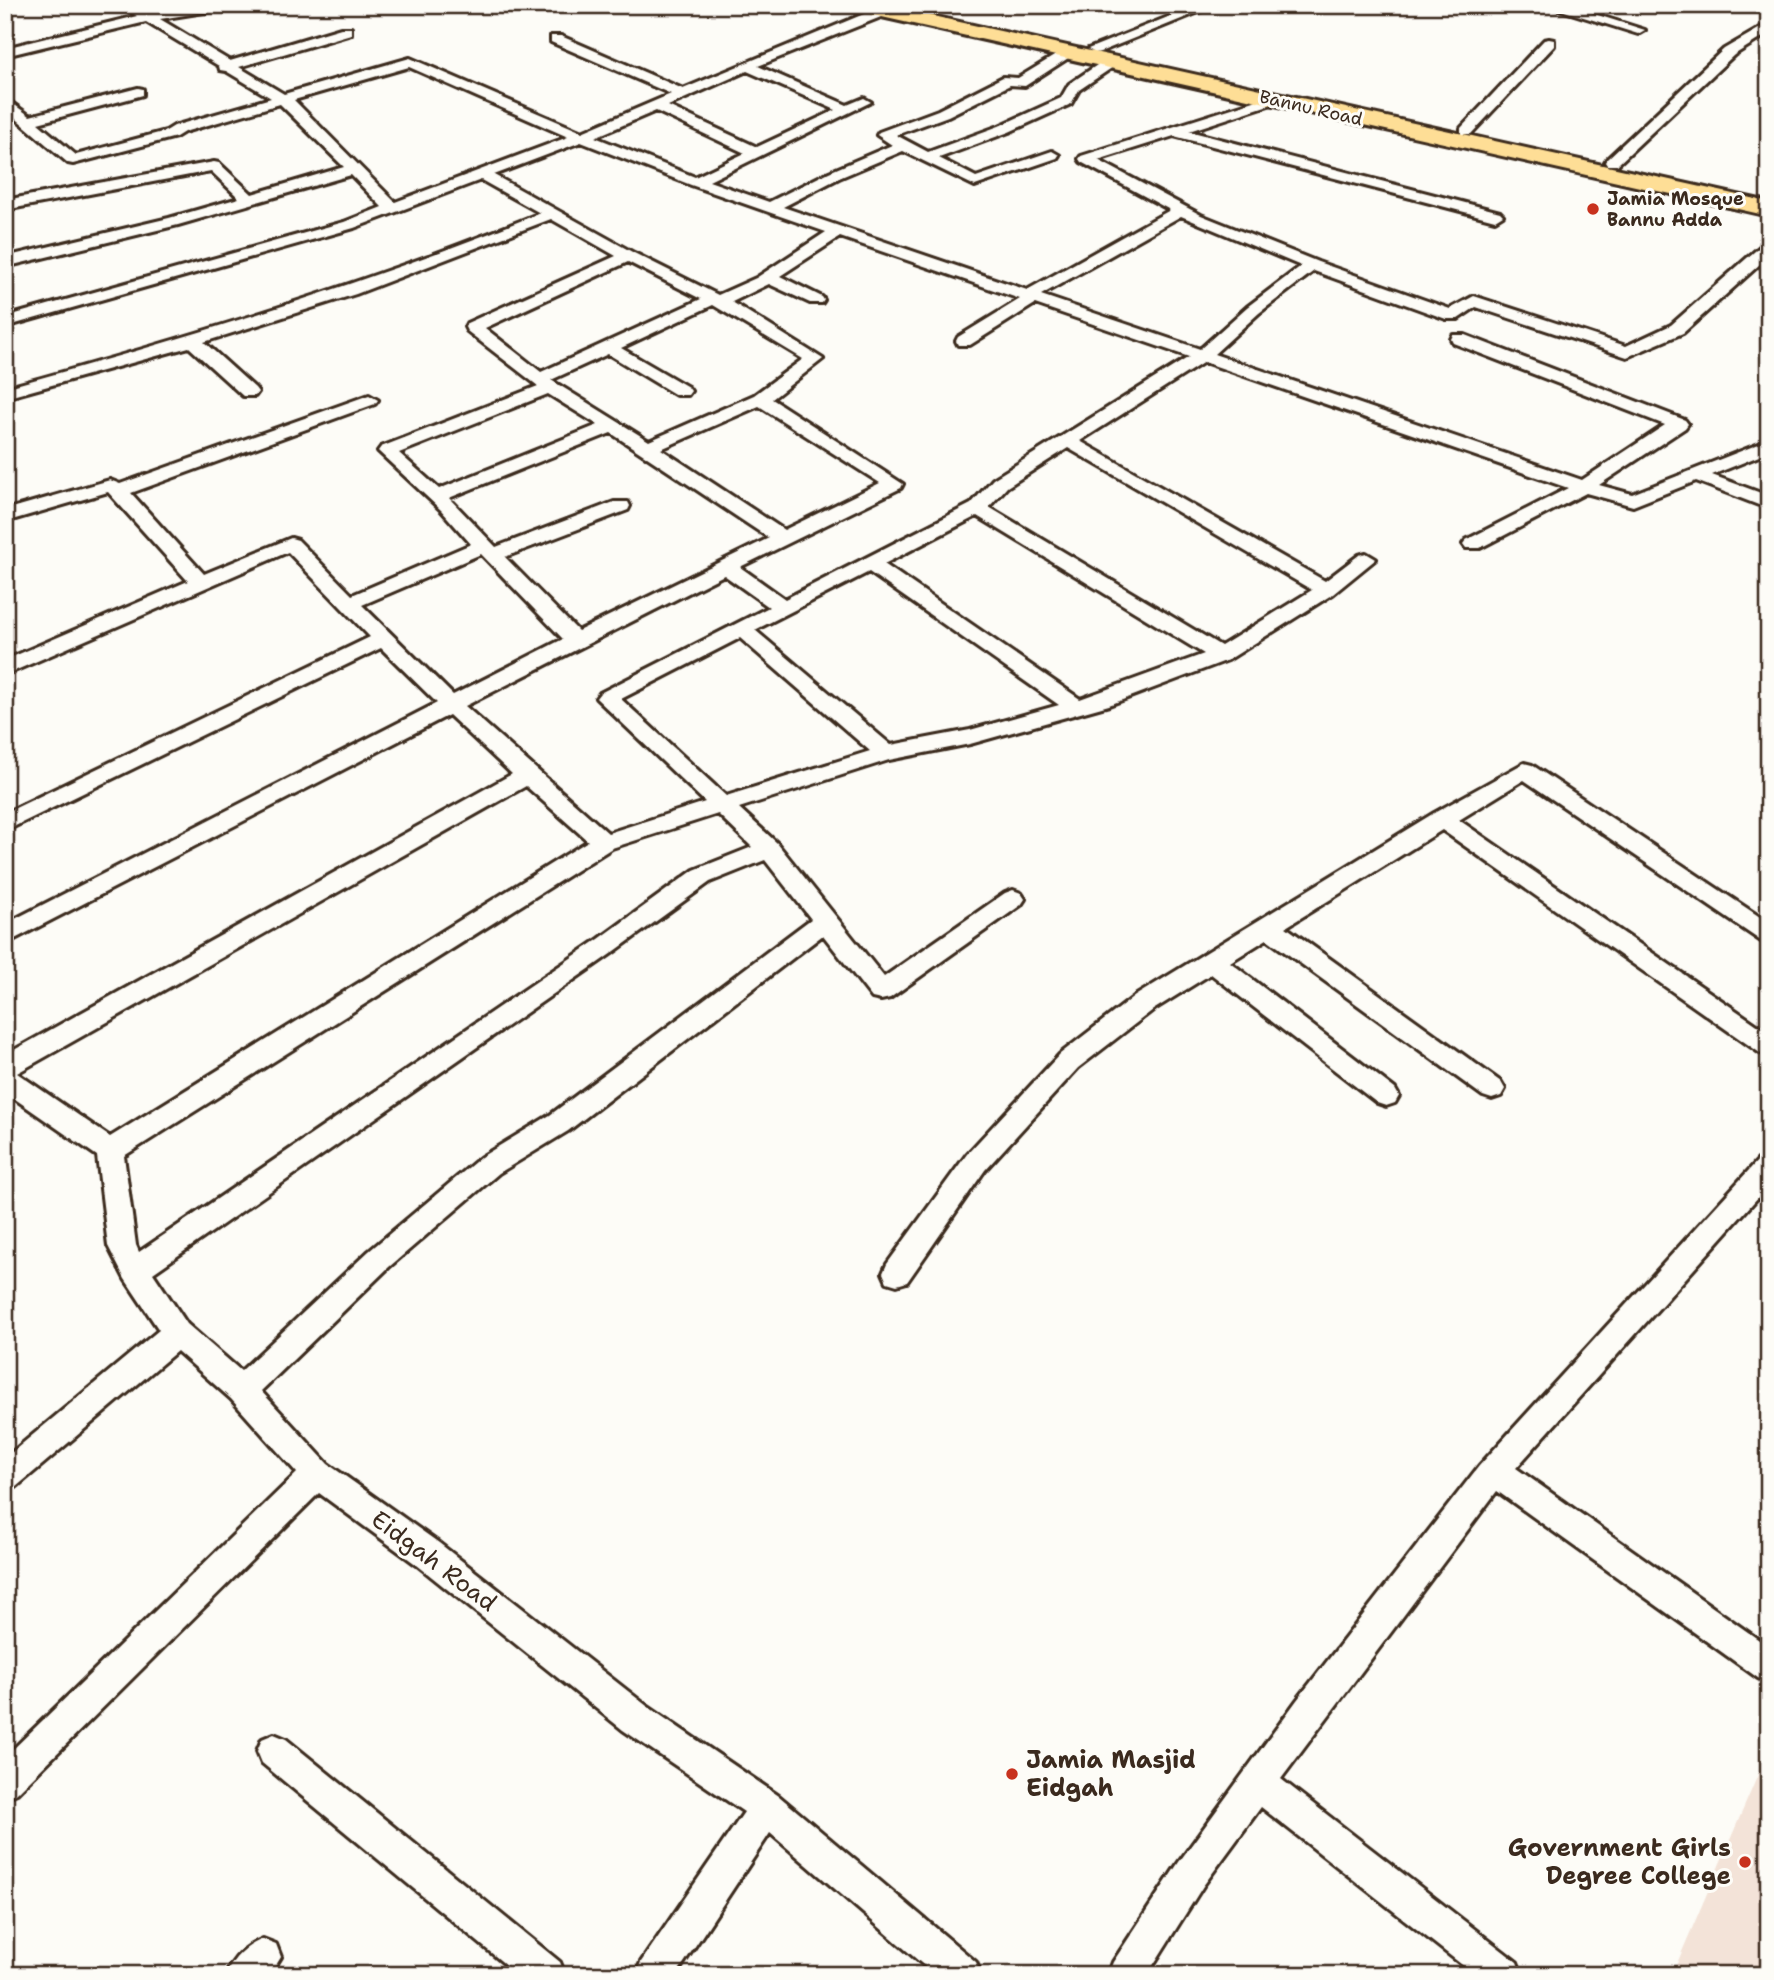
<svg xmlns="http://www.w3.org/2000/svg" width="1774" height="1980" viewBox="0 0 1774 1980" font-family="'Shantell Sans',sans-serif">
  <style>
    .built { fill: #f3e3d8 }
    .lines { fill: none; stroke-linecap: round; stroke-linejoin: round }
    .street-casing { stroke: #3b2a1e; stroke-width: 6 }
    .highway-casing { stroke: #3b2a1e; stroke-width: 6 }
    .street { fill: #fdfcf7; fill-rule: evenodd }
    .highway { fill: #fede96; fill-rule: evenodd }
    .poi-dot { fill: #c8321e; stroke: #fdfcf7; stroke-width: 2.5 }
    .labels { text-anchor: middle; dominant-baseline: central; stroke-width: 6; stroke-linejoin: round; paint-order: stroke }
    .far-street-label { font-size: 18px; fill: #3b2a1e; stroke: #fdfcf7 }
    .far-poi-label { font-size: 18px; font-weight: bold; fill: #3b2a1e; stroke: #fdfcf7; text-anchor: start }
    .near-street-label { font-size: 24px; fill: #3b2a1e; stroke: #fdfcf7 }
    .near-poi-label { font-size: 24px; font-weight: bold; fill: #3b2a1e; stroke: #fdfcf7; text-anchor: start }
  </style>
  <rect width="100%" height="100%" fill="#fdfcf7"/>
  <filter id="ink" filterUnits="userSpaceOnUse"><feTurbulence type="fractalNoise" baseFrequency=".0143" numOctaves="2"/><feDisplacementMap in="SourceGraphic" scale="14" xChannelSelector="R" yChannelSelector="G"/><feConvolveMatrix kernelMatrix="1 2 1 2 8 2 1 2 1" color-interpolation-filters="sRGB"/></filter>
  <g filter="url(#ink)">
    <!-- built -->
    <path class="built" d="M1769,1749V1975H1672Z"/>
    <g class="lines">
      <!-- street casing -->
      <g class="street-casing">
        <path id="street" d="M122,5H137L150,13L198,5H229L223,9L160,19L230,61L341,28H351V34L239,67L284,94L410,58L582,132L671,94L551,42V36H561L683,89L876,9H886V15L758,66L847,105L864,98L871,102L709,181L769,202L829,172L892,145L877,135L879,132L938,110L1003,77L1018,78L1064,50H1074L1076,53L1025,86L1010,85L948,116L896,135L928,152L999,126L1061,98L1069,84L1106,59H1116V65L1079,90L1071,104L1009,132L939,158L976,177L1052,151L1059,155L1057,158L975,186L903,151L839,178L783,207L1027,290L1170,210L1081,162L1079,159L1081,156L1273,95L1280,99L1278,102L1189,131L1500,212L1503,215L1495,220L1174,136L1098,160L1201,215L1318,262L1450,309L1474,296L1626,346L1671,325L1763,244L1769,242V256L1683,333L1627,357L1476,307L1458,319H1446L1314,271L1259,313L1214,354L1582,480L1665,425L1453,343L1451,339L1453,335H1465L1685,420L1688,424L1685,428L1599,485L1632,494L1769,440V452L1712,475L1769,496V509L1696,481L1633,506L1586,493L1480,548H1466L1463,544L1466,540L1568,488L1204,362L1080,441L1325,581L1359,555L1366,553L1376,559L1333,594L1228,660L1109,705L970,744L889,760L739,808L777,843L884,977L1005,893L1013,890L1021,893L1025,899L1021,905L890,998L881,1000L872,998L823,935L568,1131L499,1173L389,1267L261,1391L328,1464L439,1543L647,1706L779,1796L976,1962L981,1975H935L770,1833L676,1975H636L641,1962L744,1812L623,1730L417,1565L319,1493L17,1793L5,1798V1757L297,1473L231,1399L177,1351L16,1487L5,1491V1458L159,1330L125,1279L108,1246L97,1156L5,1092V1055L512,774L449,715L5,944V924L437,703L381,648L5,831V813L370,637L288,552L5,675V660L188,581L108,492L5,522V510L110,480L120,484L369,395L378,400L375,404L131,493L204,574L291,538L298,540L352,595L471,544L441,510L378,451L381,447L538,386L467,331L465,327L467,323L616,256L551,219L356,294L204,342L255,388L258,392L255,396H243L189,347L5,398V388C187,338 366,284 540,213L481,180L354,228L5,327V317L344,222L382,207L351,175L178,225L5,267V257L169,218L239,198L211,171L5,210V200L214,162L219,163L252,194L344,167L280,104L184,132L176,137L73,164L68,163L5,109V98L30,116L138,88L143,89V95L38,123L76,155L166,131L174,126L271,98L226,71L220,70L219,66L146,22L5,56V48L137,16ZM409,67L568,137L395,202L294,100ZM747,71L836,110L757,147L668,106ZM656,111L745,153L695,177L595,137ZM581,142L691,185L826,232L756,278L718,295L634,253L494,175ZM1181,216L1301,266L1247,307L1200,349L1041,295ZM840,237L1020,299L958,337L956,341L958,345H970L1035,304L1189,357L993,479L971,504L785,599L740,567L901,488L903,484L772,399L823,359L732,302L769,284L810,303H822L824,300L822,297L780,276ZM628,262L701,299L541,372L485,328ZM713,305L803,359L754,395L649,441L551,380L608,354L676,395H688L691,391L688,387L621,348ZM548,394L598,425L439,489L399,453ZM759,406L880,483L784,530L661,449ZM611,433L769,538L578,631L505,557L628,510L630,506L628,502H614L496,547L449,498ZM1068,448L1312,590L1221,646L989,507L1007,487ZM977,516L1204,654L1080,699L884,564ZM481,554L563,639L453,695L362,605ZM869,572L1059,705L970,730L891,745L755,630ZM724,575L769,607L600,693L596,698L705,802L608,833L465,706ZM740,638L870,751L726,796L621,699ZM526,786L588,841L110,1137L17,1073ZM718,814L752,847L694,870L599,939L139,1252L136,1245L124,1156L612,848ZM765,860L811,919L550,1115L481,1157L369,1251L241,1371L187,1324L153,1273L615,951L710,882Z
          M1198,5H1216L1100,52L1095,53L1088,49Z
          M1545,5H1566L1645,30L1638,34Z
          M1769,23V33L1734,55L1617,165H1607L1605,162L1607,159L1724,49Z
          M1549,39L1554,40V46L1471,134H1461V128L1544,40Z
          M1524,763L1532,765L1769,923V944L1761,941L1524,780L1459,820L1769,1033V1056L1760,1053L1442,830L1286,927L1501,1082L1505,1089L1501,1096L1492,1099L1483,1096L1267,939L1230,962L1395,1089L1399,1096L1395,1103L1386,1106L1377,1103L1211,974L1153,1010L1078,1068L985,1170L907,1282L897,1285L887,1282L883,1273L887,1264L967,1154L1060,1054L1135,996L1434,813Z
          M1769,1155V1185L1516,1468L1769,1647V1683L1758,1678L1497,1491L1281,1779L1517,1962L1522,1975H1475L1261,1807L1203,1886L1147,1975H1108L1113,1962L1179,1862L1297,1700L1479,1466L1760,1158Z
          M274,1734L286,1739L560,1962L565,1975H518L262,1763L257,1751L262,1739Z
          M263,1939L276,1944L281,1957L270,1975H226C233,1957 246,1946 263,1939Z"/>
      </g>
      <!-- highway casing -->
      <g class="highway-casing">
        <path id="highway" d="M845,5H883L1769,202V216L855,11Z"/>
      </g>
      <!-- street -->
      <use href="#street" class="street"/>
      <!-- highway -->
      <use href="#highway" class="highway"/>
    </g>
  </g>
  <!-- markers -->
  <g class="poi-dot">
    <circle cx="1593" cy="209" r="7"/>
    <circle cx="1012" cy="1774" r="7"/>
    <circle cx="1745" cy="1862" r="7"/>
  </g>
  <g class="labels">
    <!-- far-street labels -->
    <g class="far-street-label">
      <text transform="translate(1311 108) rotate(13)">Bannu Road</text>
    </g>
    <!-- far-poi labels -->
    <g class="far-poi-label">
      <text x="1607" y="199">Jamia Mosque<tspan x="1607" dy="21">Bannu Adda</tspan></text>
    </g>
    <!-- near-street labels -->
    <g class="near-street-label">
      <text transform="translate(434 1561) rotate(37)">Eidgah Road</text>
    </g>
    <!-- near-poi labels -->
    <g class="near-poi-label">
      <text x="1026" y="1760">Jamia Masjid<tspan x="1026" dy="28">Eidgah</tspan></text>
      <text x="1731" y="1848" text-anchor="end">Government Girls<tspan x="1731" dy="28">Degree College</tspan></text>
    </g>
  </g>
  <!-- margin -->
  <rect width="1774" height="1980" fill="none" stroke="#fdfcf7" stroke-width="28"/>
  <rect x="14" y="14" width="1746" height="1952" fill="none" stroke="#3b2a1e" stroke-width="2.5" filter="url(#ink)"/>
</svg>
